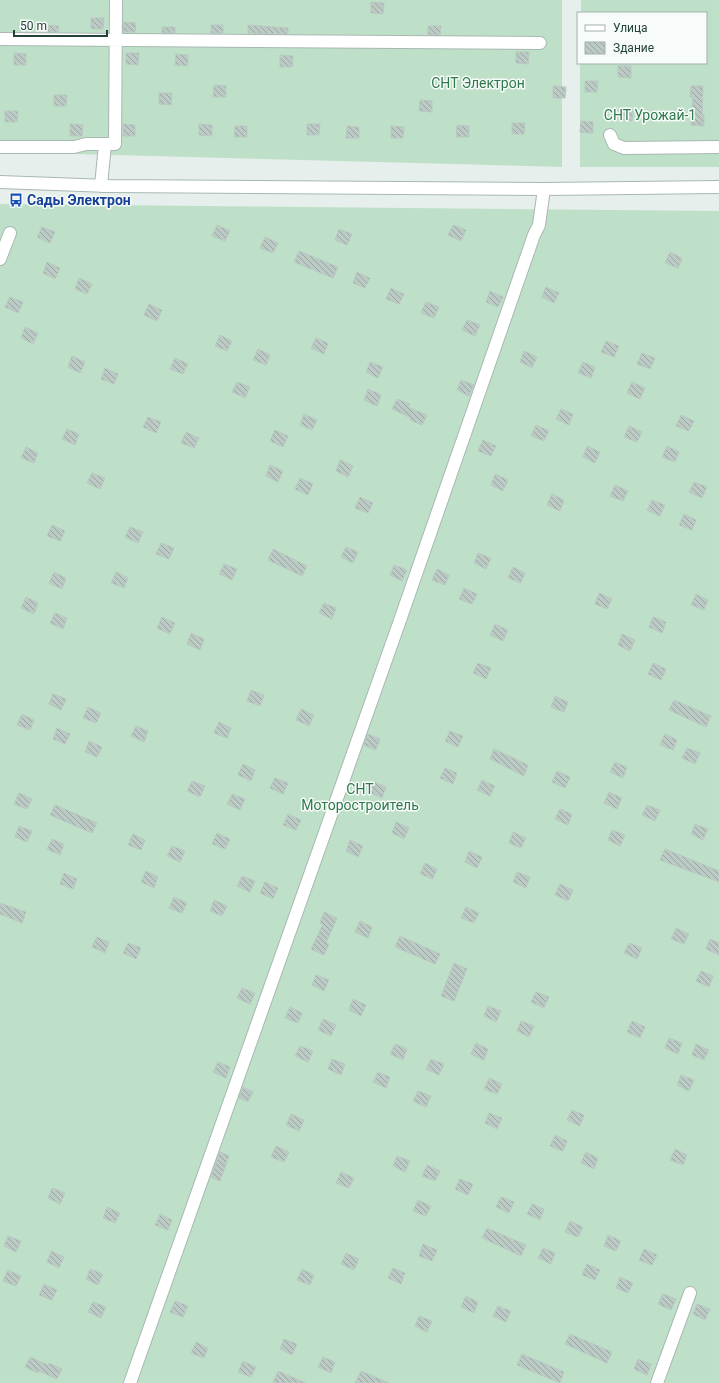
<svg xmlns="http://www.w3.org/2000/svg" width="719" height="1383" viewBox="0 0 719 1383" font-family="Roboto,sans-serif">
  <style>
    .garden { fill: #bfe0c8 }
    .building { fill: url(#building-back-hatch); stroke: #b8c9c2 }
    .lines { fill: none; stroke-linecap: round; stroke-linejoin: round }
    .minor-casing { stroke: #a8b8b2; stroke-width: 14 }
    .minor { stroke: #fff; stroke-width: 12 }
    .labels { text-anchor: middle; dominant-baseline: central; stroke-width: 3; stroke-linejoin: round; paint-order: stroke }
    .park-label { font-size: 14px; fill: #2d7a4b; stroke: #f7fbf9 }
    .transit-label { font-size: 14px; font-weight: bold; fill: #164399; stroke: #f7fbf9; text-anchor: start }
  </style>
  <defs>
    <pattern id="building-back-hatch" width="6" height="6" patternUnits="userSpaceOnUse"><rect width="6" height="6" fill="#bbcac4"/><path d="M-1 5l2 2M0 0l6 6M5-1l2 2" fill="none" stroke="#98a6a0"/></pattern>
  </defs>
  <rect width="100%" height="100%" fill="#e6efeb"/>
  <!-- garden -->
  <path class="garden" d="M0,0H562V167L0,152Z
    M581,0H719V167H580V63H706V13H581Z
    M0,204L719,211V1383H0Z"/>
  <!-- building -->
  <path class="building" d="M371,2L384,3L383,14L371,13Z
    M91,18H104L103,29H91Z
    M123,22L136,23L135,32H123Z
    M46,25L59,26L58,32H46Z
    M211,25H223V33H211Z
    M248,25L288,28V34L248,33Z
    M428,26H441L440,35H428Z
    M162,27H175V33H162Z
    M516,52H529L528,64L516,63Z
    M14,53L26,54V65H14Z
    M126,53H139L138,65L126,64Z
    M176,54L188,55V66L175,65Z
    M280,55L293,56L292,67H280Z
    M618,66H631V78L618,77Z
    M585,81H598L597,92H585Z
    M214,85L226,86V97H213Z
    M553,86L566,87L565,98H553Z
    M691,86H703L702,115H704V126L691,125L693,97H690Z
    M159,93H172L171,105L159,104Z
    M54,95H67L66,106H54Z
    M420,100L432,101V112L419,111Z
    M620,109L633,110L632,121L620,120Z
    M5,111H18L17,122H5Z
    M581,121L593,122V133L580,132Z
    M512,123H525L524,134H512Z
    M70,124L83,125L82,136H70Z
    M123,124L135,125V136H123Z
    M199,124L212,125V136L199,135Z
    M307,124H320L319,135H307Z
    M457,125L469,126V137H456Z
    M235,126H247V137H234Z
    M347,126L359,127V138H346Z
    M391,126L404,127L403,138H391Z
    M217,225L230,231L225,241L212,236Z
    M453,225L466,230L461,241L448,235Z
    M42,227L55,232L50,243L37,237Z
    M339,229L352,234L347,245L335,240Z
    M265,237L278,243L273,253L260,248Z
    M299,251L338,267L333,278L294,262Z
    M670,252L682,258L678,268L665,263Z
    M47,262L60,268L55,279L43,273Z
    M357,272L370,278L365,288L353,283Z
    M79,278L92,284L87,294L75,289Z
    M546,287L559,293L554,303L542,297Z
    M391,288L404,294L399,304L386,299Z
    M490,291L503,297L498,307L486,302Z
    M10,297L23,302L18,313L5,307Z
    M426,302L439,307L434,318L421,313Z
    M149,304L162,310L157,321L144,315Z
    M467,320L480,325L475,336L462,330Z
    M25,327L38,333L33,344L21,338Z
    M220,335L232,341L227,351L215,346Z
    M316,338L328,343L324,354L311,348Z
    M606,341L619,346L614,357L601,352Z
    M258,349L270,355L266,365L253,360Z
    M524,351L537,357L532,368L520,362Z
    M642,353L655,358L650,369L637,364Z
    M72,356L85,362L80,373L68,367Z
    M175,358L188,364L183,374L170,369Z
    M370,362L383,367L378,378L366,372Z
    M583,362L595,367L591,378L578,373Z
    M105,368L118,374L114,384L101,379Z
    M461,380L474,385L469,396L457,390Z
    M237,382L250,387L245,398L232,392Z
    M632,382L645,388L640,399L627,393Z
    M368,389L381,395L377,406L364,400Z
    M397,399L410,404L408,407L427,415L422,425L410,420L411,418L392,409Z
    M561,409L573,414L569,425L556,419Z
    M304,414L317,420L312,430L300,425Z
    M681,415L694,421L689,431L676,426Z
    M148,417L161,422L156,433L143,427Z
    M536,425L549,431L544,441L531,436Z
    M629,426L642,432L637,442L624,437Z
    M67,429L79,434L75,445L62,439Z
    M275,430L288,436L283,447L270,441Z
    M186,432L199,438L194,448L181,443Z
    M483,440L496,446L491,456L478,451Z
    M587,446L600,452L595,463L583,457Z
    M667,446L679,452L675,462L662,457Z
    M26,447L38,453L34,463L21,458Z
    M340,460L353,466L348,477L336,471Z
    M270,465L283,471L278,482L266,476Z
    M92,473L105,478L100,489L87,483Z
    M495,474L508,480L503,491L491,485Z
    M300,478L313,484L308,495L295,489Z
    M694,482L707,487L702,498L689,492Z
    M615,485L628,491L623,501L610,496Z
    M552,494L564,500L560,511L547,505Z
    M360,497L373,503L368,513L355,508Z
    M652,500L665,505L660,516L647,510Z
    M684,514L696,520L692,530L679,525Z
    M52,525L65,531L60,541L47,536Z
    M130,527L143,532L138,543L125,537Z
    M161,543L174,548L169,559L156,554Z
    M346,547L358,552L353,563L341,557Z
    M273,549L307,566L302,576L268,560Z
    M478,553L491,558L486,569L474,563Z
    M224,564L237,569L232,580L219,574Z
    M394,565L407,570L402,581L390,575Z
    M513,567L525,573L521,583L508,578Z
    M437,569L449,575L445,585L432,580Z
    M54,572L66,578L62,589L49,583Z
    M116,572L128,578L124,588L111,583Z
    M464,588L477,594L472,604L459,599Z
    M599,593L612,599L607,609L595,604Z
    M696,594L708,600L704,610L691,605Z
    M26,597L38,603L34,614L21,608Z
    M324,603L336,608L332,619L319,613Z
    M55,613L67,618L63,629L50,623Z
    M162,617L175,623L170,634L157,628Z
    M653,617L666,622L662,633L649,627Z
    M495,624L508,630L503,641L490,635Z
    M191,633L204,639L200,650L187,644Z
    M622,634L635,640L630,651L618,645Z
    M478,663L491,668L486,679L473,673Z
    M653,663L666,669L661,680L648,674Z
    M251,690L264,695L260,706L247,701Z
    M53,694L66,699L61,710L49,704Z
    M555,696L568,702L564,712L551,707Z
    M674,700L711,716L706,727L669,710Z
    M88,707L101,713L96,723L83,718Z
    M301,709L314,715L309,726L296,720Z
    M22,714L34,720L30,730L17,725Z
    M219,722L231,728L227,738L214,733Z
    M136,726L148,731L144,742L131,736Z
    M57,728L70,734L65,744L53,739Z
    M450,731L463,736L458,747L445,741Z
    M368,734L380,739L376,750L364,745Z
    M665,734L677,740L673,750L660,745Z
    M89,741L102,747L97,757L85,752Z
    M687,748L700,753L695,764L682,758Z
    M494,749L528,765L524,776L490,759Z
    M615,762L627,767L623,778L610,772Z
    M243,764L255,770L251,781L238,775Z
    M445,768L457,773L453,784L440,778Z
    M557,771L570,777L565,788L552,782Z
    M275,778L288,783L283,794L270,788Z
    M482,780L495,786L490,796L477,790Z
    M192,781L205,786L200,797L187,791Z
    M374,782L386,787L382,798L369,792Z
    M609,792L622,798L617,809L604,803Z
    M19,793L32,799L27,809L14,804Z
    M232,794L245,799L240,810L227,804Z
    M55,805L97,823L92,833L50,815Z
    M647,805L660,810L655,821L642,815Z
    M560,809L572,814L568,825L555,819Z
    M288,814L301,820L296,830L283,825Z
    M396,822L409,828L404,839L392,833Z
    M695,824L708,829L703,840L691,834Z
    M19,826L32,831L27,842L15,837Z
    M612,830L625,835L620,846L608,840Z
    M513,832L526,838L521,848L509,843Z
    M217,833L230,839L225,849L212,844Z
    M133,834L145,840L141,850L128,845Z
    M52,839L64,844L60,855L47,849Z
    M350,840L363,846L358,857L346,851Z
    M172,846L185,851L180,862L167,856Z
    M665,849L719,871V882L660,860Z
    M469,851L482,857L477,868L465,862Z
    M425,863L437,869L433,879L420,874Z
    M146,871L158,877L154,888L141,882Z
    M517,872L530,877L526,888L513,882Z
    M64,873L77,879L73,889L60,884Z
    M242,876L255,881L250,892L237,886Z
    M265,882L278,888L273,899L260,893Z
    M560,884L573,890L568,901L555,895Z
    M174,897L187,903L182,913L169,908Z
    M214,900L227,906L222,916L210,911Z
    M0,903L26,912L22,923L0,914Z
    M466,907L479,913L474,923L461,918Z
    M324,912L337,918L326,943L329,944L324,955L311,949L323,924L320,923Z
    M360,921L372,927L368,938L355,932Z
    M676,928L689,934L684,944L671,939Z
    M400,936L440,954L435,964L395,947Z
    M97,937L109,942L105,953L92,947Z
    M710,939L719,943V955L706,949Z
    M128,943L141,948L136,959L123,953Z
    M629,943L642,948L637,959L624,953Z
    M454,963L467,969L454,1001L441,996Z
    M701,971L713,976L709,987L696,981Z
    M316,975L329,980L324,991L312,985Z
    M242,988L255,993L250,1004L237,998Z
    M536,992L549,997L544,1008L531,1002Z
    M353,999L366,1005L361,1016L349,1010Z
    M488,1006L501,1011L496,1022L484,1016Z
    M290,1007L302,1013L298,1023L285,1018Z
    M323,1019L336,1025L331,1036L318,1030Z
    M521,1021L534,1026L529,1037L517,1031Z
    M632,1021L645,1027L640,1038L627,1032Z
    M669,1038L682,1043L678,1054L665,1048Z
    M476,1043L488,1049L484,1060L471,1054Z
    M395,1044L407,1049L403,1060L390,1054Z
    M696,1044L709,1050L704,1060L692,1055Z
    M300,1046L313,1051L308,1062L295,1056Z
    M332,1059L345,1064L341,1075L328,1069Z
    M431,1059L444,1064L439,1075L426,1069Z
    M218,1062L230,1067L226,1078L213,1072Z
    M378,1072L390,1077L386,1088L373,1082Z
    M681,1075L694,1080L689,1091L677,1085Z
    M489,1078L502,1084L497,1094L484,1089Z
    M243,1087L253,1092L248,1102L239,1098Z
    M418,1091L431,1096L426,1107L413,1101Z
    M572,1110L584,1115L580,1126L567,1120Z
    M489,1113L502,1118L497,1129L485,1123Z
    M291,1114L304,1120L299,1131L286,1125Z
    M555,1135L567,1141L563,1151L550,1146Z
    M276,1146L289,1152L284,1162L271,1157Z
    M675,1149L687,1155L683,1165L670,1160Z
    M220,1152L229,1156L220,1181L211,1177Z
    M586,1152L598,1158L594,1169L581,1163Z
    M397,1156L410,1161L405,1172L393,1166Z
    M427,1165L440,1171L435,1181L422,1176Z
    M341,1172L354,1178L349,1188L336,1183Z
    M460,1179L473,1184L468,1195L455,1189Z
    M52,1188L65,1193L60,1204L48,1198Z
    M501,1197L514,1202L509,1213L496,1207Z
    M418,1200L431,1206L426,1216L413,1211Z
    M532,1204L544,1209L540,1220L527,1214Z
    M107,1207L120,1213L115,1223L103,1218Z
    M160,1214L172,1220L168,1230L155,1225Z
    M570,1221L583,1227L578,1237L565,1232Z
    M487,1228L526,1245L521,1256L482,1238Z
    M608,1235L621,1241L616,1251L604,1246Z
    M8,1236L21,1241L16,1252L4,1246Z
    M423,1244L437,1250L432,1261L419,1256Z
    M543,1248L555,1253L551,1264L538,1258Z
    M644,1249L657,1255L652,1265L639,1260Z
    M51,1251L64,1257L59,1268L47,1262Z
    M346,1253L359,1259L354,1270L341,1264Z
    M587,1264L600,1270L595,1280L582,1275Z
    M393,1268L405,1273L401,1284L388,1278Z
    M90,1269L103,1274L98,1285L86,1279Z
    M302,1269L314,1275L310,1285L297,1280Z
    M8,1270L21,1276L16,1286L3,1281Z
    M620,1277L633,1283L628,1293L616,1288Z
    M44,1284L57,1290L52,1300L39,1295Z
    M663,1294L676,1299L671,1310L658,1304Z
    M466,1296L478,1302L474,1313L461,1307Z
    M175,1301L188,1306L183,1317L170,1312Z
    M93,1302L106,1307L101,1318L88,1312Z
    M697,1304L710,1309L705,1320L693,1314Z
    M498,1306L511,1311L506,1322L493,1316Z
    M419,1316L432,1321L427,1332L415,1326Z
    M570,1334L612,1352L607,1363L565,1344Z
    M284,1339L297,1344L292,1355L280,1349Z
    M196,1342L208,1348L204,1358L191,1353Z
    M522,1354L564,1372L560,1383L517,1365Z
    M30,1357L48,1365L49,1363L62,1369L57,1379L39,1371L38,1373L25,1367Z
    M323,1357L335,1362L331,1373L318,1367Z
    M638,1359L651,1364L647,1375L634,1369Z
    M243,1361L256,1367L251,1377L238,1372Z
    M278,1371L306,1383H273Z
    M361,1371L389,1383H355Z"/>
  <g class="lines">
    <!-- minor casing -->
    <g class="minor-casing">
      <path id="minor" d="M0,39L540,43
        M610,135L614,144L624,148L719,147
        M0,147H74L86,144H105
        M0,182L109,186L544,189L719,187
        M101,186L105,144H115L116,0
        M0,259L10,233
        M130,1383L398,626L534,235L539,225L544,189
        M657,1383L690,1293"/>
    </g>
    <!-- minor -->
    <use href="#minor" class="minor"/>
  </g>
  <!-- icons -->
  <defs>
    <g id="bus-bare" transform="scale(1.08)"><path d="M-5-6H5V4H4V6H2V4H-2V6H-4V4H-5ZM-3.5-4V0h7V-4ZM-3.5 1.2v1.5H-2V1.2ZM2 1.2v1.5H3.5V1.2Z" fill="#1a4fb4" stroke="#f7fbf9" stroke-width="2.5" paint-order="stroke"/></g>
  </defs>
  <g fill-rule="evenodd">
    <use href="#bus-bare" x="16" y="200"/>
  </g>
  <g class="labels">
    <!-- park labels -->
    <g class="park-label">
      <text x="478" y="83">СНТ Электрон</text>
      <text x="650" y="115">СНТ Урожай-1</text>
      <text x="360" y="789">СНТ<tspan x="360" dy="16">Моторостроитель</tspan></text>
    </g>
    <!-- transit labels -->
    <g class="transit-label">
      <text x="27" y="200">Сады Электрон</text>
    </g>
  </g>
  <!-- legend -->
  <rect x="577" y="12" width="130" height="52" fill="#f7fbf9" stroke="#a3b1ad"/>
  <rect x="585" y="25" width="20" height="6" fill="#ffffff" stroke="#a3b1ad"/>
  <text x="613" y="32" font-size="12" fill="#24423a">Улица</text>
  <rect x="585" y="42" width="20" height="12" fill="url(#building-back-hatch)" stroke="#a3b1ad"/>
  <text x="613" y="52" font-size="12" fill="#24423a">Здание</text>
  <!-- scale -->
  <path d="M14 30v6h93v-6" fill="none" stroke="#24423a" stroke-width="2"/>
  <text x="20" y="30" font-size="12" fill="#24423a" stroke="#f7fbf9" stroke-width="3" paint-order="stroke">50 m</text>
</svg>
